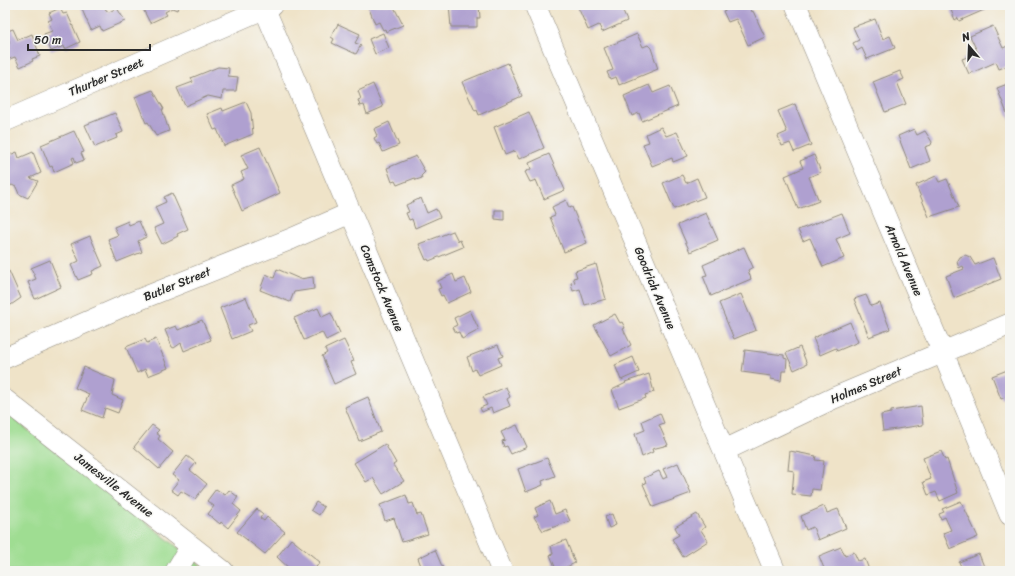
<svg xmlns="http://www.w3.org/2000/svg" width="1015" height="576" viewBox="0 0 1015 576" font-family="Sriracha,sans-serif">
  <style>
    .green { fill: #9fdd92; stroke: #65845e }
    .building { fill: #afa0d0 }
    .lines { fill: none; stroke-linecap: round; stroke-linejoin: round }
    .minor-casing { stroke: #8d877a; stroke-width: 22 }
    .minor { stroke: #fff; stroke-width: 21 }
    .labels { text-anchor: middle; dominant-baseline: central; stroke-width: 3; stroke-linejoin: round; paint-order: stroke }
    .street-label { font-size: 12px; fill: #2b2b2b; stroke: #f6f6f2 }
  </style>
  <rect width="100%" height="100%" fill="#f6f6f2"/>
  <filter id="ink" filterUnits="userSpaceOnUse"><feTurbulence type="fractalNoise" baseFrequency=".025" numOctaves="2"/><feDisplacementMap in="SourceGraphic" scale="8" xChannelSelector="R" yChannelSelector="G"/><feConvolveMatrix kernelMatrix="1 2 1 2 8 2 1 2 1" color-interpolation-filters="sRGB"/></filter>
  <filter id="wash" filterUnits="userSpaceOnUse"><feTurbulence type="fractalNoise" baseFrequency=".012" numOctaves="4" result="noise"/><feDisplacementMap in="SourceGraphic" scale="16" xChannelSelector="R" yChannelSelector="G"/><feGaussianBlur stdDeviation="0.9" result="paint"/><feColorMatrix in="noise" values="0 0 0 0 0 0 0 0 0 0 0 0 0 0 0 0 0 1.4 0 .05"/><feComposite in="paint" operator="in"/></filter>
  <g filter="url(#wash)">
    <rect width="100%" height="100%" fill="#efe3c8"/>
    <!-- green -->
    <path class="green" d="M5,412L208,571H5Z"/>
    <g id="blocks">
      <!-- building -->
      <path class="building" d="M80,5H104L106,10L109,12L117,8L125,21L102,31L100,26L91,30Z
        M145,5H179L177,10L172,8L165,12L167,15L150,23L142,7Z
        M372,5H393L403,25L386,32L385,29L383,30L379,22L375,24L368,6Z
        M449,5H479L480,18H477V27H451Z
        M577,5H620L627,21L602,32L599,25L588,30Z
        M731,5H749L752,12L753,11L765,37L748,45L736,19L728,22L723,11L732,7Z
        M949,5H992L993,6L959,21L958,18L955,20Z
        M60,8L63,14L67,13L80,42L65,49L64,46L51,51L44,34L52,31L48,21L52,19L49,13Z
        M875,19L883,39L890,36L895,48L867,59L862,48L857,51L853,43L859,40L853,27Z
        M338,24L360,34L355,43L361,45L356,54L332,43L334,39L331,37Z
        M993,26L1003,48L1010,45V65L999,69L996,62L969,74L962,59L978,53L970,36Z
        M13,29L18,40L32,34L40,56L32,59L33,61L20,67L15,57L7,60L5,55V44L10,43L5,32Z
        M383,33L389,48L375,54L369,39Z
        M637,34L643,47L648,45L651,48L658,69L619,85L616,77L610,79L607,72L613,70L604,48Z
        M508,63L522,96L479,115L477,110L475,111L462,82Z
        M218,67L229,68L228,76L238,77L236,91H223L222,99L208,96L185,106L177,88L193,82L191,78Z
        M900,71L904,79L897,82L906,104L885,112L873,82Z
        M1010,83V121L997,88Z
        M373,84L383,107L367,114L364,105L360,106L358,100L361,99L358,91Z
        M649,85L653,93L670,86L678,106L642,121L639,113L632,116L624,96Z
        M153,90L164,109H162L169,131L156,136L148,122L146,123L135,97Z
        M246,102L251,113L253,134L224,146L217,129L214,130L207,114L222,108L223,111Z
        M795,104L811,145L794,152L790,143L782,146L778,136L787,132L778,111Z
        M529,112L544,148L519,159L515,151L505,155L494,127Z
        M115,113L123,132L116,135L117,138L95,147L85,125Z
        M389,122L399,145L383,152L379,143L377,144L374,138L377,136L374,129Z
        M661,127L666,136L677,132L688,156L673,162L672,158L652,166L643,144L649,142L646,134Z
        M914,129L917,135L925,131L932,142L931,145L925,147L930,161L911,169L898,136Z
        M74,131L84,152L81,153L84,160L76,163L74,157L72,158L74,163L54,172L52,166L50,167L41,145Z
        M260,147L280,193L242,211L231,185L244,179L241,172L248,169L241,155Z
        M17,152L19,158L33,152L41,173L30,178L38,181L28,198L19,194L16,187L12,185L7,187L5,182V157Z
        M549,154L565,190L544,199L536,180L530,182L525,172L531,169L529,163Z
        M814,155L821,172L809,177L819,201L798,209L785,176L803,168L800,161Z
        M416,156L425,172L421,176L422,178L416,180L415,178L397,185L395,181L392,182L387,168Z
        M682,175L686,183L697,178L705,197L674,209L663,183Z
        M936,176L939,182L947,179L959,207L929,217L916,185Z
        M172,193L188,229L177,234L178,236L162,244L154,228L163,224L155,207L166,202L164,197Z
        M421,198L427,213L436,209L440,217L415,228L412,219L409,220L406,213L409,212L406,205Z
        M566,200L569,208L572,207L587,243L564,252L550,217L555,215L552,207Z
        M495,210H504V220L495,219Z
        M706,213L718,240L690,252L678,225Z
        M842,213L850,233L836,239L844,258L823,267L810,238L803,241L798,230Z
        M128,221L129,225L139,221L146,237L138,241L142,252L117,262L108,239L118,235L114,227Z
        M453,231L458,241L460,240L463,247L429,261L428,259L426,260L419,244Z
        M90,236L103,266L92,271L93,274L78,280L71,265L79,261L71,244Z
        M744,247L753,267L748,270L751,279L711,296L703,276L707,275L703,265Z
        M965,255L970,257L975,265L993,258L1001,279L954,298L946,276L964,269L963,266L959,268L957,262L960,257Z
        M50,260L61,287L35,299L28,282L36,279L31,268Z
        M596,264L606,299L585,305L580,289L573,291L571,283L575,282L573,278L577,277L575,271Z
        M277,269L300,279L313,277L314,289L294,292L290,302L260,290L266,274L274,278Z
        M5,271H9L21,298L5,309Z
        M453,274L456,282L465,278L471,292L447,303L443,295L441,296L438,289L441,288L438,281Z
        M741,294L756,330L734,339L719,303Z
        M866,295L871,306L880,303L890,329L869,337L854,299Z
        M246,297L256,322L248,325L251,331L232,339L220,308Z
        M318,308L322,317L331,313L340,333L326,340L322,332L304,340L294,318Z
        M470,310L479,330L462,339L459,332L456,333L453,327L457,325L454,318Z
        M615,314L620,323L622,322L625,328L623,329L631,345L611,356L594,325Z
        M202,320L211,340L184,351L181,343L174,348L172,347L165,330L176,326L178,330Z
        M850,322L858,342L837,351L836,348L820,355L813,338Z
        M145,339L147,343L156,339L168,368L148,376L145,369L137,373L126,347Z
        M344,340L354,361L351,362L356,374L334,384L322,356L327,353L325,349Z
        M498,345L503,356L498,358L501,365L478,375L475,369L472,371L467,357Z
        M800,347L807,364L794,370L786,353Z
        M745,350L784,355V358L787,359L786,371H782L781,381L771,379V376L742,372Z
        M633,357L639,372L621,380L615,365Z
        M84,367L115,380L112,395L123,400L118,413L105,408L102,418L82,410L89,394L75,388Z
        M1010,369V395L1001,399L992,376Z
        M649,374L654,392L645,395L646,398L619,408L612,390L626,383L625,382Z
        M506,387L510,397L507,399L510,406L493,413L491,408L482,412L480,408L487,405L483,397Z
        M368,397L381,432L359,441L345,407Z
        M921,406L923,425L883,431L881,415L891,413V411Z
        M660,413L664,423L659,425L668,445L652,449L653,452L642,457L635,434L645,430L642,421Z
        M152,425L159,430L156,433L160,436L158,439L173,452L159,469L134,447Z
        M517,425L527,447L511,454L507,446L504,447L502,441L505,440L501,432Z
        M385,444L396,463L393,465L404,481L383,494L373,478L366,482L354,463Z
        M790,451L816,456L815,460L824,461L820,490L812,489L811,496L792,494L794,471L788,470Z
        M941,451L945,460L947,459L958,493L940,501L936,492L928,495L923,482L931,479L923,458Z
        M187,456L196,463L190,470L207,484L195,499L181,491L178,495L171,490L179,480L172,475Z
        M547,458L555,476L542,481L543,485L526,492L518,469Z
        M678,463L691,493L653,507L643,484L646,483L644,478L659,471L663,479L667,477L663,469Z
        M216,489L225,495L229,490L238,497L233,504L241,511L228,528L221,522L220,524L208,514L214,506L207,501Z
        M406,495L409,504L413,503L417,515L421,514L428,534L402,542L394,518L385,521L380,505Z
        M550,501L555,514L565,510L570,521L543,531L534,517L538,515L535,508Z
        M961,501L978,537L950,549L943,533L951,530L945,517L941,519L939,514L944,512L942,509Z
        M316,502L324,507L319,515L311,510Z
        M824,506L827,513L838,509L846,528L818,540L813,527L806,530L801,516Z
        M257,509L263,514L260,518L264,521L267,517L285,532L265,554L237,532Z
        M612,514L616,525L609,528L605,517Z
        M697,514L705,527L701,530L708,541L683,557L672,539L679,535L675,527Z
        M291,539L320,562L313,571H292L277,557Z
        M566,540L575,563L560,570L559,568L556,569L550,555L553,554L551,546Z
        M841,547L845,556L854,552L858,561L865,559L869,570L825,571L819,556Z
        M435,550L444,571H423L418,558Z
        M979,554L985,569L988,567L990,571H963L959,562Z"/>
    </g>
  </g>
  <g filter="url(#ink)">
    <use href="#blocks" fill-opacity="0" stroke="#8d877a" stroke-width="1"/>
    <g class="lines">
      <!-- minor casing -->
      <g class="minor-casing">
        <path id="minor" d="M263,5L502,571
          M535,5L775,571
          M796,5L943,353L1010,515
          M5,121L272,5
          M5,358L128,304L291,239L350,213
          M5,400L223,571
          M725,450L834,398L1010,324
          M176,571L191,546"/>
      </g>
      <!-- minor -->
      <use href="#minor" class="minor"/>
    </g>
  </g>
  <g class="labels">
    <!-- street labels -->
    <g class="street-label">
      <text transform="translate(106 77) rotate(-23)">Thurber Street</text>
      <text transform="translate(904 260) rotate(67)">Arnold Avenue</text>
      <text transform="translate(177 284) rotate(-22)">Butler Street</text>
      <text transform="translate(382 288) rotate(67)">Comstock Avenue</text>
      <text transform="translate(655 288) rotate(67)">Goodrich Avenue</text>
      <text transform="translate(866 385) rotate(-23)">Holmes Street</text>
      <text transform="translate(114 485) rotate(38)">Jamesville Avenue</text>
    </g>
  </g>
  <!-- margin -->
  <rect width="1015" height="576" fill="none" stroke="#f6f6f2" stroke-width="20"/>
  <!-- north arrow -->
  <g transform="translate(969 46) rotate(341)" stroke="#f6f6f2" stroke-width="3" paint-order="stroke">
  <path d="M0-3L7 15L0 10L-7 15Z" fill="#2b2b2b"/>
  <text y="-6" font-size="11" font-weight="bold" text-anchor="middle" fill="#2b2b2b">N</text>
  </g>
  <!-- scale -->
  <path d="M28 44v6h122v-6" fill="none" stroke="#2b2b2b" stroke-width="2"/>
  <text x="34" y="44" font-size="12" fill="#2b2b2b" stroke="#f6f6f2" stroke-width="3" paint-order="stroke">50 m</text>
</svg>
